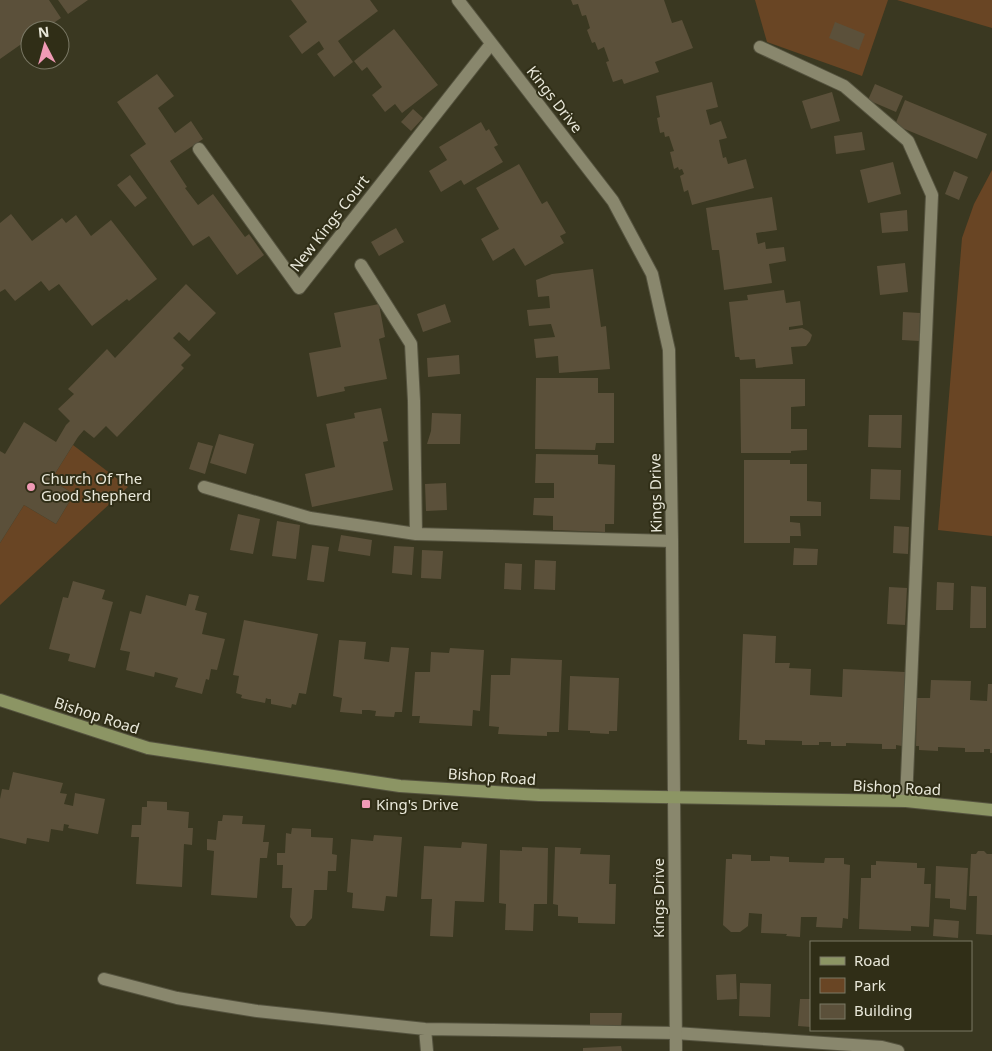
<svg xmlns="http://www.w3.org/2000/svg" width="992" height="1051" viewBox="0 0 992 1051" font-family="'Noto Sans',sans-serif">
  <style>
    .green { fill: #694524 }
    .building { fill: #5b503a }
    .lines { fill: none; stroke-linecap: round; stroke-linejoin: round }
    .lane-casing { stroke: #55533f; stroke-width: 14 }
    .street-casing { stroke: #55533f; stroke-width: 14 }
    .secondary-casing { stroke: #55533f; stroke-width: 14 }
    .lane { stroke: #89876d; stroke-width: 12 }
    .street { stroke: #89876d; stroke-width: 12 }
    .secondary { stroke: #8c9564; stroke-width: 12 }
    .poi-dot { fill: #f09ab5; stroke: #302e17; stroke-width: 2 }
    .labels { text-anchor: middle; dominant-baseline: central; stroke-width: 4; stroke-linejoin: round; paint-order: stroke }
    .street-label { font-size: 15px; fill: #e9e8da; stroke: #302e17 }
    .poi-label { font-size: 15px; fill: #e9e8da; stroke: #302e17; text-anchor: start }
  </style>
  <rect width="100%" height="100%" fill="#3a3821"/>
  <!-- green -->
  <path class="green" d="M755,0H888L862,76L767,42Z
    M897,0H992V28Z
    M992,170V536L938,530L962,238L974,204Z
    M73,445L128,487L0,605V543L24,505L56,524L74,494L51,480Z"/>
  <!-- building -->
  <path class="building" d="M0,0H49L61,18L43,30H30V38L0,59Z
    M58,0H88L68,14Z
    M291,0H370L378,11L338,41L353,62L334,77L317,54L324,49L319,41L302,54L289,36L307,22Z
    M571,0H664L672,23L682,20L693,48L655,62L659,72L624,84L622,79L613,82L606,62L609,61L604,47L598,50L595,42L592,43L587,30L590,28L586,15L582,16L578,4L573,5Z
    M835,22L865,34L859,50L829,38Z
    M394,29L438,85L402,113L395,104L385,112L372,95L382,87L367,67L362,71L354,61Z
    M157,74L174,96L158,108L175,133L191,121L203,139L170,161L187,187L185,188L198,205L213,194L245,237L249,234L264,255L237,275L209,236L193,246L130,155L146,144L117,102Z
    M712,82L718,107L706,110L710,125L721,121L727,138L719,140L723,158L726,157L728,164L746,159L754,188L692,205L688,190L684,192L680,176L684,174L682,169L679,170L678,167L674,169L670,152L674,151L669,136L665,137L664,132L660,133L657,118L660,117L656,96Z
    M875,84L903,96L896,112L868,100Z
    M832,92L840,121L811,129L802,101Z
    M905,100L987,134L977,159L895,125Z
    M413,109L423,118L411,131L401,122Z
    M481,122L486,131L489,129L498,145L494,147L503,162L464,185L461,180L441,192L429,171L447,160L439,147Z
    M862,132L865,150L836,154L834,136Z
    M893,162L901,194L868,203L860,170Z
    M519,164L542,204L547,201L566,233L560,236L564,243L525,266L514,248L493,261L481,239L499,229L476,188Z
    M954,171L968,177L959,200L945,194Z
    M130,175L147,198L135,207L117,185Z
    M772,197L777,230L756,233L758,244L765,242L766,249L784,247L786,261L769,264L772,283L724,290L719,250H712L706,208Z
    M907,210L908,231L882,233L880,213Z
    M11,214L32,241L62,218L66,223L76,215L91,236L111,220L157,279L129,301L127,299L92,326L59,284L49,291L41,281L15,301L5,289L0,292V223Z
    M396,228L404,242L379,256L371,242Z
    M905,263L908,292L880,295L877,266Z
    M593,269L601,327L606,326L610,369L559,373L558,356L536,358L534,339L555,337L551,324L529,326L527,310L550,308L549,296L538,297L536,280L552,274Z
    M186,284L216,313L189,341L179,332L173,338L191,355L181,365L184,368L117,437L106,426L94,438L84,430L78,437L51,480L74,494L56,524L24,505L0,543V451L5,454L24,422L56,442L66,425L70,421L58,409L74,394L68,389L107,349L115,358Z
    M784,290L786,303L800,301L803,325L789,327V330L802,328L808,331L812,335L810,341L806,346L791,347L793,364L756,368L755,359L740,360L739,357H735L729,302L748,300L747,295Z
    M379,304L385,337L379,339L387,379L344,387L345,391L317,397L309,353L341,347L334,313Z
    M445,304L451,322L423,332L417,314Z
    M903,312L920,313L919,341L902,340Z
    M459,355L460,374L428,377L427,358Z
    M536,378H598V393H614V443H596L595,450L535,449Z
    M740,379H805V406L791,407V429H807V450L791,451V453H741Z
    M381,408L388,441L383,442L393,490L312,507L305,474L335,467L326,424L355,418L354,413Z
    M432,413L461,414L460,444H427L431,431Z
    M869,415H902L901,448L868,447Z
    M219,434L254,444L246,474L210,463Z
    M198,442L213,446L205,474L189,469Z
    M536,454L598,455V464L615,465L614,524H605V532L553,530V516L533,515L534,498H554V483H535Z
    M744,460H790V464H807V501L821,502V516H790V522L800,523L801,536H790V543H744Z
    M871,469L901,470L900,500L870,499Z
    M446,483L447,510L426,511L425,484Z
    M238,514L260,519L253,554L230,550Z
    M277,521L300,525L296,559L272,556Z
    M894,526L909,527L908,554L893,553Z
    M341,535L372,540L370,556L338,551Z
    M312,545L329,547L324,582L307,580Z
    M394,546L414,547L412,575L392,573Z
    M794,548L818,549L817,565H793Z
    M422,550L443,551L441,579L421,578Z
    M535,560L556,561L555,590L534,589Z
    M505,563L522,564L521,590L504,589Z
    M73,581L105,590L102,599L113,602L95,668L68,661L70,654L49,649L63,597L68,598Z
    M937,582L954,583L953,610H936Z
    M971,586L986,587V628H970Z
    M889,587L907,588L905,625L887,624Z
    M189,594L199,596L195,610L207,613L202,634L225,639L217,670L211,669L209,680L206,679L202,694L175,687L178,678L155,672L154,677L126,670L130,652L120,650L130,611L141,614L146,595L186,606Z
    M244,620L318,634L306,694L299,693L296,705L292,704L291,708L271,704V699H268L266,698L265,703L241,698L242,695L236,693L239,676L233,675Z
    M743,634L776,636L775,663H790L789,668L811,669L810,695L842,697L843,669L905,672L902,746L896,745V749H882V744L846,743V746H831V742H819V745H802V741L765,740V745L747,744V740H739Z
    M339,640L366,642L364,659L389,662L391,647L409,648L402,712H395L394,717L375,716L376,711L369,710H362V714L340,712L342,698L333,696Z
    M450,648L484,650L480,711L473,710L472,726L419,723L420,716H412L415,672H430L431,652L449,653Z
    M511,658L562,660L559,732H547V736L498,734L499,727L489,726L491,675H510Z
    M570,676L619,678L617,731H609V734L590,733V731L568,730Z
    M931,680L971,681L970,700L987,701L988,684H992V753H990V749H984V752H965V748L938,747V751L919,750V746H916L917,698H930Z
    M13,772L63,783L60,793L67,794L64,804L73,806L75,793L105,799L98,834L68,828L69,825L64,824L63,831L51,829L49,842L27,838L26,844L0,838V799L2,789L9,790Z
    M147,801L167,802V810L189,812L188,828H193L192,845L184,844L182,887L136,884L139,837H131L132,825H141L142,807H147Z
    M223,815L243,816L242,824L265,825L263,842H269L267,858H260L257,898L211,895L214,851L207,850V839L216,840L218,821H222Z
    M292,828L311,829V837L333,838L332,854L337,855L336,871H328L327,890H314L312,918L305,926H296L290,917L292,888H282L283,865H277V853H285L286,833L291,834Z
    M374,835L402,837L397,897L386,896L384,911L352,908L353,893L347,892L351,839L373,841Z
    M462,842L487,844L484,902L455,901L453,937L430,936L432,899H421L424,846L461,848Z
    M522,847L548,848L547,904H534L533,931L505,930L506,904L499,903L500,850L522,851Z
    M555,847L581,848L580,854L610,855L609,884H616L615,924L578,923V917L558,916V905L553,904Z
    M978,851H984L987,854H992V935L976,934L977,896H969L971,854H976Z
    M732,854L751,855V861H770V856L789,857V862L824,863L825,858H844V864L850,865L848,919L843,918L842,928L816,927L817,917H801L800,937L786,936L787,934L761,933L762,914L749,913L748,926L740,932H731L723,925L726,859H732Z
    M876,861L917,863V868H925L924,884H931L929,927L911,926V931L859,929L861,878H871V865H876Z
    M936,866L968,868L966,910L950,908V899L935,898Z
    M934,919L959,921L958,938L933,936Z
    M736,974L737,999L717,1000L716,975Z
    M740,983L771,984L770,1017L739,1016Z
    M800,999H811V1027L798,1026Z
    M590,1013H622L621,1028H590Z
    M621,1046L622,1051H583V1048Z"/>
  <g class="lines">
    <!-- lane casing -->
    <g class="lane-casing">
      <path id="lane" d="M760,47L844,86L908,141L932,195L906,801
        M199,149L299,288L491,44
        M361,265L411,344L414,401L416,534
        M204,487L310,518L416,534L672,541
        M104,979L177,998L257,1011L425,1029L675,1033L882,1047L898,1051
        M425,1029L427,1051"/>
    </g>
    <!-- street casing -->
    <g class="street-casing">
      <path id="street" d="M458,0L613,201L652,274L669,350L672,541L676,1051"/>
    </g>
    <!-- secondary casing -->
    <g class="secondary-casing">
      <path id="secondary" d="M0,700L148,748L400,786L539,795L906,801L992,810"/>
    </g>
    <!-- lane -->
    <use href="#lane" class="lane"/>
    <!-- street -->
    <use href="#street" class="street"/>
    <!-- secondary -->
    <use href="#secondary" class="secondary"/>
  </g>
  <!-- markers -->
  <g class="poi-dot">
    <circle cx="31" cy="487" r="5"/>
    <rect x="361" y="799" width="10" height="10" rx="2.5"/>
  </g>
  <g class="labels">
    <!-- street labels -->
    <g class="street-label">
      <text transform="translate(555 99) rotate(52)">Kings Drive</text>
      <text transform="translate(329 223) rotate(-52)">New Kings Court</text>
      <text transform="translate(655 493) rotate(-91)">Kings Drive</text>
      <text transform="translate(97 715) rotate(18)">Bishop Road</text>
      <text transform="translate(492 776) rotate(4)">Bishop Road</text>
      <text transform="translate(897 787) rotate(3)">Bishop Road</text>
      <text transform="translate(658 898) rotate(-90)">Kings Drive</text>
    </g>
    <!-- poi labels -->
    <g class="poi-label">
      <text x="41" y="478">Church Of The<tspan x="41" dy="17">Good Shepherd</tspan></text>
      <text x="376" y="804">King's Drive</text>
    </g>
  </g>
  <!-- legend -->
  <rect x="810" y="941" width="162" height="90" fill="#302e17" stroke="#7a7865"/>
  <rect x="820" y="957" width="25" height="8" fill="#8c9564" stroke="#7a7865"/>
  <text x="854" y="966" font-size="15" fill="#e9e8da">Road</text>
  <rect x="820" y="978" width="25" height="15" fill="#694524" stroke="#7a7865"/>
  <text x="854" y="991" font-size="15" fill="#e9e8da">Park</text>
  <rect x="820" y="1004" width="25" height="15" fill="#5b503a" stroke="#7a7865"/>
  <text x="854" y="1016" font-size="15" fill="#e9e8da">Building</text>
  <!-- north arrow -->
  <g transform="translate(45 45) rotate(354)"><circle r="24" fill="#302e17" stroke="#7a7865"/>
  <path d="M0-4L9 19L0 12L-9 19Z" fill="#f09ab5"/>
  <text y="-8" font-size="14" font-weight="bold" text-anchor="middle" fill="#e9e8da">N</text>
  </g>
</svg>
